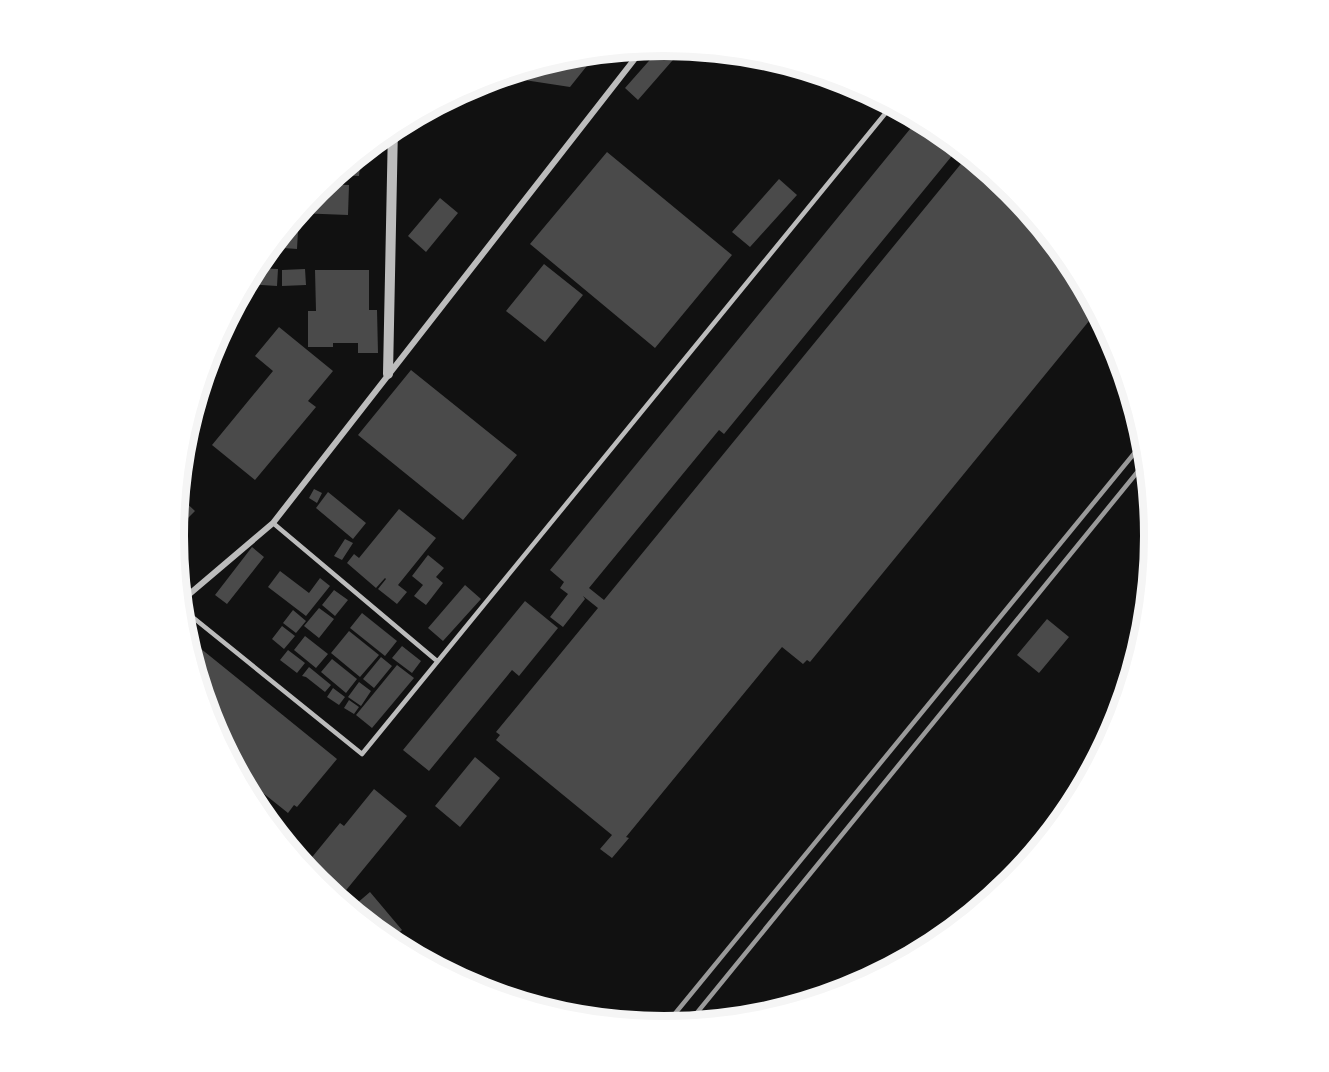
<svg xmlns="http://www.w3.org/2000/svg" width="1329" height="1072" viewBox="0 0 1329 1072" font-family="'Source Sans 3',sans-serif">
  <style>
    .building { fill: #4a4a4a }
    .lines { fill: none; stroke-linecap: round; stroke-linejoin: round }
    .service { stroke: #bcbcbc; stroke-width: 4.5 }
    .minor { stroke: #bcbcbc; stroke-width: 6 }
    .tertiary { stroke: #bcbcbc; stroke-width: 10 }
    .rail { stroke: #9a9a9a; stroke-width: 4.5 }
    .rim { fill: none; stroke: #f5f5f5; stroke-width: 8 }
  </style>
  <rect width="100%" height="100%" fill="#111"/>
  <!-- building -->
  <path class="building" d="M663,45L670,46L679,53L638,100L625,88Z
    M598,52L570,87L498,76L569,54Z
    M919,118L938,128L960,146L724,434L719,430L589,588L604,600L969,154L1012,189L1073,264L1098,310L810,662L807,660L803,664L782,647L626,837L629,838L612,858L600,849L612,835L496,740L500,735L496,732L598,608L583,596L585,599L563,627L550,617L568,594L560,588L564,582L550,570Z
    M607,152L732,255L655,348L530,244Z
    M358,156H361L359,176L335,175Z
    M779,179L797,195L750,247L732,232Z
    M323,184L349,185L348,215L297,213Z
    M440,198L458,213L426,252L408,236Z
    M284,230L298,231L297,249L270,247Z
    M544,264L583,295L545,342L506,311Z
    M254,268L278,269L277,286L248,284L249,277Z
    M305,269L306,285L282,286V270Z
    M315,270H369V310H377L378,353H358V343H333V347H308V311H316Z
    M279,327L333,371L308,401L316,407L255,480L212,445L273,371L255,356Z
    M411,370L517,455L463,520L358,435Z
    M314,489L322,493L317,503L309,498Z
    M328,492L366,523L353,539L316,508Z
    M178,495L195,511L186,520L176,511Z
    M399,509L436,538L398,585L407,592L397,604L378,589L386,579L385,578L376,588L347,563L354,554L359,558Z
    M345,539L353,543L342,560L334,556Z
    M252,547L264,557L227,604L215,595Z
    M428,555L444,568L436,577L443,583L426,605L414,596L423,585L412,576Z
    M280,571L309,593L320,578L330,586L306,616L268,587Z
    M465,585L481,599L443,641L428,628Z
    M334,590L348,600L335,616L322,605Z
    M525,601L558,628L519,676L512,670L429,771L403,750Z
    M319,608L334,619L319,638L304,626Z
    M293,610L306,621L296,633L283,623Z
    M362,613L397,641L385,656L350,628Z
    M1047,619L1069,637L1039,673L1017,655Z
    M282,626L295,636L284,649L272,639Z
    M349,631L379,655L360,677L331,653Z
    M305,636L328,654L316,668L294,650Z
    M402,646L421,661L412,673L392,658Z
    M200,648L337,759L297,807L294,805L288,813L237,772L228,756L230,753L223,747L211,724L191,659Z
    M288,650L305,663L297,673L280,660Z
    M381,657L392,666L374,688L363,679Z
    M332,659L357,679L346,693L321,672Z
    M397,665L414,678L372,728L356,715Z
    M309,667L331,685L325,692L306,677L302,676Z
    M359,682L371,691L361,706L348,697Z
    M333,688L345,697L339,705L327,697Z
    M349,700L359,707L354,714L344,708Z
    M475,757L500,778L460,827L435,806Z
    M374,789L407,816L338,900L317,883L304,867L340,823L344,826Z
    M370,892L402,930L388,942L349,910Z"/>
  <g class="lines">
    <!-- service -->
    <path class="service" d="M273,523L437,661
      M180,607L362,754L893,104"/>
    <!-- minor -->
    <path class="minor" d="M180,602L273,523L644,47"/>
    <!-- tertiary -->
    <path class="tertiary" d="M388,374L393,127"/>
    <!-- rail -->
    <path class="rail" d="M687,1025L1148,459
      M664,1027L1146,439"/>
  </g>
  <!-- crop -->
  <path d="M0 0H1329V1072H0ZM184 536a480 480 0 1 1 960 0a480 480 0 1 1-960 0Z" fill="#fff" fill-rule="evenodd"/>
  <path class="rim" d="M184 536a480 480 0 1 1 960 0a480 480 0 1 1-960 0Z"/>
</svg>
